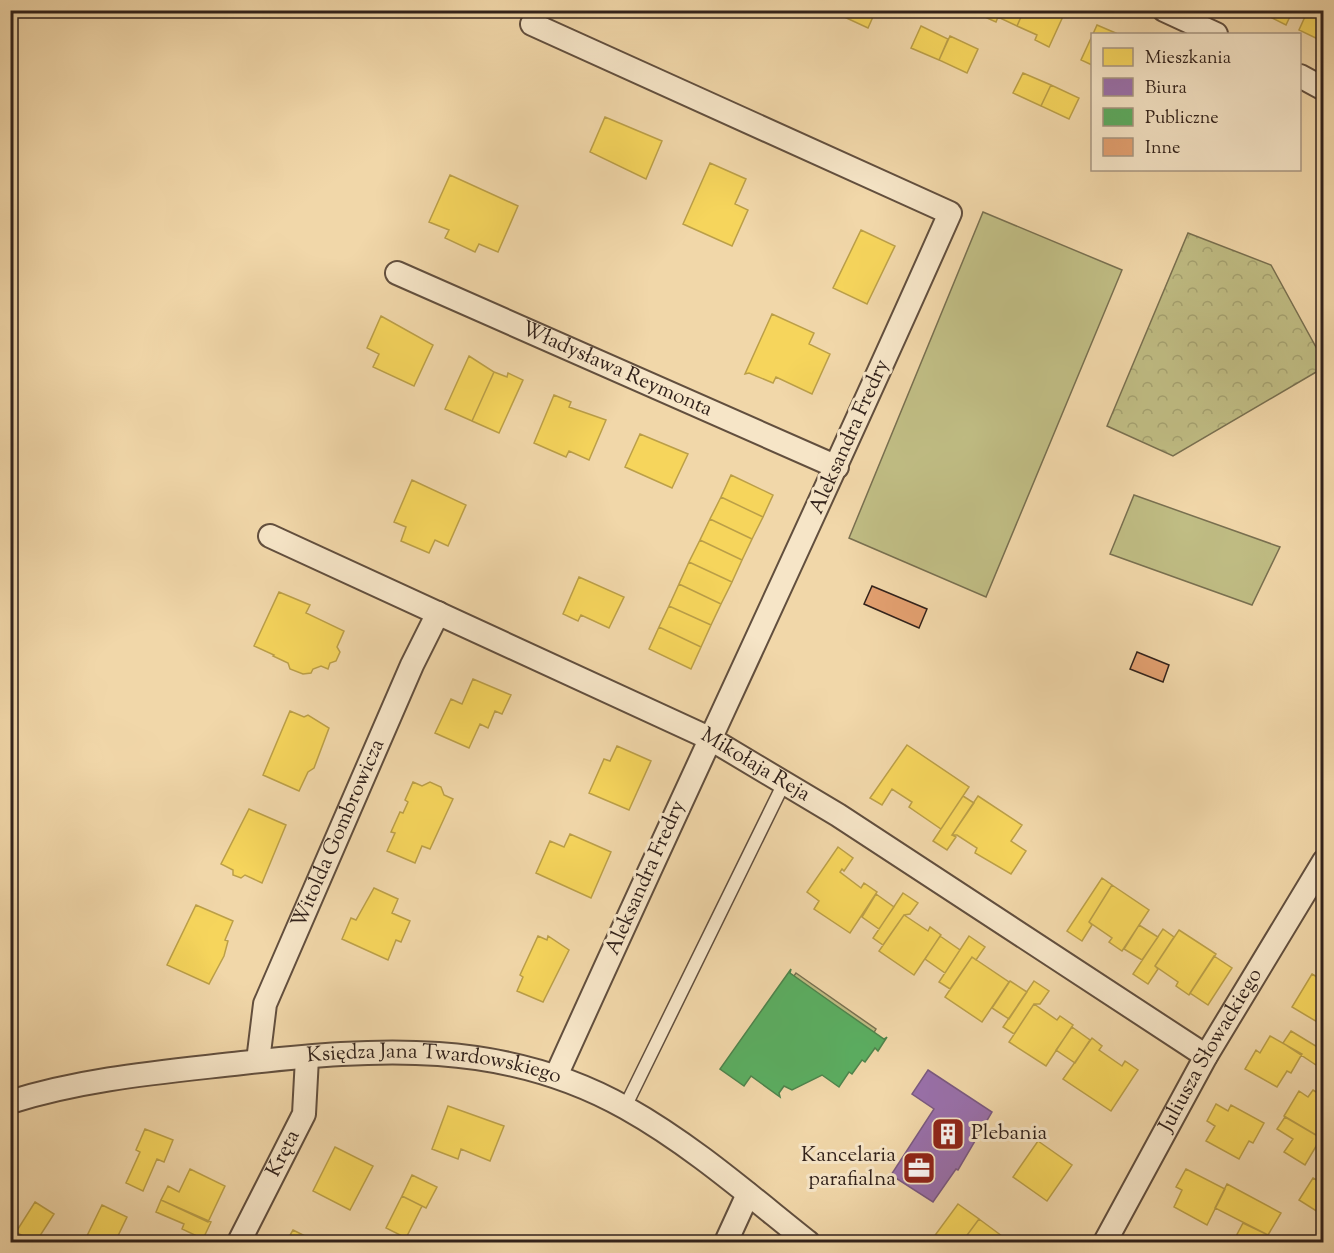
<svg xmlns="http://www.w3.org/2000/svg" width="1334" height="1253" viewBox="0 0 1334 1253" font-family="'Sorts Mill Goudy',serif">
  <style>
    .green { fill: #c0bd84; stroke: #797050; stroke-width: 1.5 }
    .forest { fill: url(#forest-crowns); stroke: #797050; stroke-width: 1.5 }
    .homes { fill: #f6d55c; stroke: #bb9f48; stroke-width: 1.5 }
    .offices { fill: #9970ab; stroke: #7a5980; stroke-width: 1.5 }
    .public { fill: #5aae61; stroke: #4e844c; stroke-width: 1.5 }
    .building { fill: #e3a070; stroke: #32221b; stroke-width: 1.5 }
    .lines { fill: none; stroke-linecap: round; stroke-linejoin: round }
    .service-casing { stroke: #624f3e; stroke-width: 15 }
    .minor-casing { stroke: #624f3e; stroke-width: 26 }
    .service { stroke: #f6e5c7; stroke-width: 12 }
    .minor { stroke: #f6e5c7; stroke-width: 22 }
    .labels { text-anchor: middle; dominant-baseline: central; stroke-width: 6; stroke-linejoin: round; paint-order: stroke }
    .street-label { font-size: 21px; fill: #32221b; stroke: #f6e5c7 }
    .poi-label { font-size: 21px; fill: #32221b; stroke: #f6e5c7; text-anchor: start }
  </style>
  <defs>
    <pattern id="forest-crowns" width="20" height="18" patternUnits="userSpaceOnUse" patternTransform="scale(1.5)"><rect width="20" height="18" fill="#c0bd84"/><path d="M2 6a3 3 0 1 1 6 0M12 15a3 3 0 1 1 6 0" fill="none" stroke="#a5a271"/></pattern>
  </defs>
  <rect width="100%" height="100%" fill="#f1d7a9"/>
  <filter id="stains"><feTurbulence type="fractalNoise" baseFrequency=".00333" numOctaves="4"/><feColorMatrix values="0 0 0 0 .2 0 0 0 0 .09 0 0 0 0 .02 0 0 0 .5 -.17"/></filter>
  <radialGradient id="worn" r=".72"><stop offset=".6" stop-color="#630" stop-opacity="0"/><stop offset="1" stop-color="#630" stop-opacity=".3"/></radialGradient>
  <!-- green -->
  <path class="green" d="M983,212L1122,270L986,597L849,538Z
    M1134,495L1280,547L1252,605L1110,554Z
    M796,973L876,1029L872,1036L791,980Z"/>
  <!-- forest -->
  <path class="forest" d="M1188,233L1271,265L1323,360V368L1173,456L1107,426Z"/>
  <!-- homes -->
  <path class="homes" d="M841,10H876L868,28L840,15Z
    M983,10H1024L1017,26L998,17L996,22L980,15Z
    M1024,10L1065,12L1049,47L1035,40L1037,35L1017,26Z
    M1256,10H1278L1274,19Z
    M1278,10H1293L1286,25L1274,19Z
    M1308,10H1324V42L1299,30Z
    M1097,25L1118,34H1093Z
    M921,26L948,39L939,60L911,48Z
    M950,36L978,49L967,73L939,60Z
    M1092,36V65L1081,60Z
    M1023,73L1051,85L1041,106L1013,93Z
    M1051,85L1079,98L1069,119L1041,106Z
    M605,117L662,141L646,179L590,152Z
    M710,163L746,179L735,204L748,210L732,246L683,224Z
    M450,175L518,206L498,252L479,244L475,252L445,238L449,230L429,222Z
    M861,230L895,246L867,304L833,288Z
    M772,314L814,333L809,344L830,354L812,394L776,377L773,383L749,373L745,374Z
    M381,316L433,345L414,386L373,367L379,354L367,348Z
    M469,356L494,372L472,421L445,409Z
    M494,372L507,377L508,373L523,380L499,433L472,421Z
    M554,395L571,402L569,407L606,420L589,460L569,451L566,457L534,443Z
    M640,434L688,454L672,488L625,467Z
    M731,475L773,495L763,517L721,497Z
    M412,480L466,505L448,546L435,540L429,553L401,541L406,527L394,522Z
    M721,497L763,517L752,539L710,519Z
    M710,519L752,539L742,560L700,540Z
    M700,540L742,560L732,582L689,562Z
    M689,562L732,582L721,604L679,584Z
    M579,577L624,597L609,628L581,615L578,621L563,614Z
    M679,584L721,604L711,625L669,606Z
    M279,592L310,605L306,613L344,631L337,647L340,652L336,661L330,663L328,669L321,666L313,669L311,673L303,674L290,669L288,663L273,656L274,655L254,646Z
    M669,606L711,625L701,647L659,627Z
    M659,627L701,647L691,669L649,649Z
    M473,679L511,695L502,714L495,711L488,728L480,724L469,748L435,733L451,699L462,704Z
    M290,711L304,717L308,715L329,728L314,768L308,772L299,791L263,775Z
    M907,745L969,787L941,829L909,807L912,802L892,789L882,805L870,798Z
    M617,746L651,761L629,810L589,793L604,759L610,761Z
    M413,782L422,786L430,782L441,787L444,795L453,799L430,849L422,846L415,863L387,851L395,833L391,832L400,812L403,813L408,802L405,800Z
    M963,796L974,803L952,835L956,837L947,850L933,841Z
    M978,796L1022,825L1011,841L1026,851L1011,874L975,853L977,848L957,835H952Z
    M249,809L286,825L262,883L245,875L241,878L233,875V870L221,864Z
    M570,834L611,852L591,898L536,873L550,841L564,847Z
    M838,847L853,858L844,871L842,869L840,872L861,888L864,883L877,892L850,933L814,909L819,901L807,892Z
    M1102,878L1112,885L1089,922L1092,925L1082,941L1067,931Z
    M1112,885L1149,910L1122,951L1109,942L1112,938L1089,922Z
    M374,888L398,899L392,913L410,921L401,942L396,940L388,960L342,939L351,918L356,920Z
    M903,893L918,903L910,914L904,915L883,945L873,938Z
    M876,894L894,907L879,929L862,917Z
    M196,905L233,921L225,940L228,941L224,956L209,984L167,965Z
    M904,915L928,931L930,927L941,935L914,975L879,951Z
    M1139,925L1158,937L1142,960L1124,949Z
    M1163,929L1174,937L1155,966L1158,969L1148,984L1133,974Z
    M1179,930L1216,954L1189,995L1176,986L1178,982L1155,966Z
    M538,936L547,940L548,936L569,950L543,1002L517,991L523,977L520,975Z
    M940,936L960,950L945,973L925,959Z
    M969,936L985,947L976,960L972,957L950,989L939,982Z
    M1214,956L1232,968L1208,1005L1190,993Z
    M972,957L1009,982L982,1022L945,997Z
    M1312,974L1324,981V1026L1292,1007Z
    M1010,981L1027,992L1009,1019L992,1008Z
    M1034,981L1049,991L1040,1004H1034L1014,1034L1003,1027Z
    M1034,1004L1057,1020L1060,1016L1073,1025L1046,1066L1009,1042Z
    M1072,1027L1090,1040L1075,1063L1056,1050Z
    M1291,1031L1324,1051L1316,1065L1283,1043Z
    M1270,1036L1302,1054L1291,1073L1287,1071L1277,1087L1245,1069L1256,1050L1260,1053Z
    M1092,1038L1102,1046L1099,1050L1122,1066L1125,1061L1138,1070L1111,1111L1063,1079Z
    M1313,1090L1324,1097L1321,1138L1284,1116L1299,1091L1308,1097Z
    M1216,1104L1228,1111L1231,1105L1264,1123L1253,1143L1249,1141L1239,1159L1206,1141L1215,1126L1207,1121Z
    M448,1106L504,1126L490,1161L461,1149L458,1159L432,1149Z
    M1285,1117L1321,1138L1305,1165L1284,1152L1293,1139L1277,1129Z
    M145,1129L173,1140L164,1162L157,1159L143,1191L126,1183L140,1152L136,1150Z
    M1038,1141L1072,1165L1047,1201L1013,1177Z
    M335,1147L373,1166L350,1210L313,1191Z
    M190,1169L225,1186L208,1222L161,1200L168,1186L179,1192Z
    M1186,1169L1225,1189L1207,1225L1174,1207L1182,1190L1176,1187Z
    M412,1175L437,1187L426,1208L402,1196Z
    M1313,1178L1324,1184V1204L1318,1212L1299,1200Z
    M1227,1184L1281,1213L1268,1235L1215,1208Z
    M402,1196L422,1206L406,1238L386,1228Z
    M161,1200L211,1222L203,1239L182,1229L184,1224L156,1212Z
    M35,1202L54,1214L36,1242H33L16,1232Z
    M958,1204L979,1219L962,1242H939L933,1238Z
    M102,1205L127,1217L115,1242H84Z
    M979,1219L1010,1242H962Z
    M1243,1223L1268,1235L1264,1242H1233Z
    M293,1230L317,1242H286Z
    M1151,1237L1163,1242H1149Z"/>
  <!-- offices -->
  <path class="offices" d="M928,1070L992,1112L958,1170L956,1169L933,1202L891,1175L934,1109L912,1094Z"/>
  <!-- public -->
  <path class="public" d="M791,969L790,973L838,1007L884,1039L887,1037L878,1051L875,1048L865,1062L862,1060L852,1074L849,1072L839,1087L822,1075L792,1090L784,1086L779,1093L780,1097L751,1076L744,1086L720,1069Z"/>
  <!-- building -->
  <path class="building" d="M872,586L927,609L919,628L864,604Z
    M1137,652L1169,665L1163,682L1130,669Z"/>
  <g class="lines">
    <!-- service casing -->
    <g class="service-casing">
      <path id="service" d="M625,1107L785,781"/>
    </g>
    <!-- minor casing -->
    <g class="minor-casing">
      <g id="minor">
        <path d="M1164,10L1216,34"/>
        <path d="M532,24L950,213C822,502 686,788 556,1076"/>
        <path d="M1300,76L1324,89"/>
        <path id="s1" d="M397,273L837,467"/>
        <path id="s2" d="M270,536L709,738L838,815L1206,1056"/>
        <path id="s3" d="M258,1061L265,1004L412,665L438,613"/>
        <path id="s4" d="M10,1102C86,1078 164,1072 242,1063C376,1048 504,1039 626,1108C692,1145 750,1196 808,1242"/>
        <path id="s5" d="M239,1242L304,1114L307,1058"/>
        <path d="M726,1242L748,1194"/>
        <path id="s6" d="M1105,1242L1206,1056L1324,861"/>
      </g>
    </g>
    <!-- service -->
    <use href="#service" class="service"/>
    <!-- minor -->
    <use href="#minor" class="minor"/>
  </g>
  <!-- icons -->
  <defs>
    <g id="building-square" transform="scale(1.725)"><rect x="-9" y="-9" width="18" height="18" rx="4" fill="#8f2418" stroke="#f6e5c7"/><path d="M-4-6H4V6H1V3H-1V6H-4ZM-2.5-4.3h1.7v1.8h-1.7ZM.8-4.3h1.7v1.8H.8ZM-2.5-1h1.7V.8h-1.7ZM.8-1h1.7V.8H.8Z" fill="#fff"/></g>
    <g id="office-square" transform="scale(1.725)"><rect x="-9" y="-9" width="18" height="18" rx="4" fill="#8f2418" stroke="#f6e5c7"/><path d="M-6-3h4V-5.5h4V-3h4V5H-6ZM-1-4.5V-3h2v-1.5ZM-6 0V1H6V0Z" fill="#fff"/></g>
  </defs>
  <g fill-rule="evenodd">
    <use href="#building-square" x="948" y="1134"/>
    <use href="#office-square" x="919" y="1168"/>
  </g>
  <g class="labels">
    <!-- street labels -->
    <g class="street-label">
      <text stroke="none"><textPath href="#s1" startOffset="240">Władysława Reymonta</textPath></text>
      <text transform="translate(850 437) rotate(-66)">Aleksandra Fredry</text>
      <text stroke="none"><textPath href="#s2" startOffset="537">Mikołaja Reja</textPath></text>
      <text stroke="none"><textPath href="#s3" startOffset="243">Witolda Gombrowicza</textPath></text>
      <text transform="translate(646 878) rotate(-66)">Aleksandra Fredry</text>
      <text stroke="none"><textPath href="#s6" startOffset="219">Juliusza Słowackiego</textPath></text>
      <text stroke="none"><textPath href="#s4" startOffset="429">Księdza Jana Twardowskiego</textPath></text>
      <text stroke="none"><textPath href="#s5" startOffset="99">Kręta</textPath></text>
    </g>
    <!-- poi labels -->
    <g class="poi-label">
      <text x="971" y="1134">Plebania</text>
      <text x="896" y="1156" text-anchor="end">Kancelaria<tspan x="896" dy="24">parafialna</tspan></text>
    </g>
  </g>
  <!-- margin -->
  <rect width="1334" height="1253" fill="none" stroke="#f1d7a9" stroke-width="36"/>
  <rect x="12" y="12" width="1310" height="1229" fill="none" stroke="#32221b" stroke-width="3"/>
  <rect x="18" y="18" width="1298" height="1217" fill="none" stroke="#32221b" stroke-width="1.5"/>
  <!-- legend -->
  <rect x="1091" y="33" width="210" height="138" fill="#f6e5c7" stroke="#a89782" stroke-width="1.5"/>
  <rect x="1103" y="48" width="30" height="18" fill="#f6d55c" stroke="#a89782" stroke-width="1.5"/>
  <text x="1145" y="63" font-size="18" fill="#32221b">Mieszkania</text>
  <rect x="1103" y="78" width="30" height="18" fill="#9970ab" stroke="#a89782" stroke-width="1.5"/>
  <text x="1145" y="93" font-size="18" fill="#32221b">Biura</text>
  <rect x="1103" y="108" width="30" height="18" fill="#5aae61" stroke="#a89782" stroke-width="1.5"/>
  <text x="1145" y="123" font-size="18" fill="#32221b">Publiczne</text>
  <rect x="1103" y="138" width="30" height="18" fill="#e3a070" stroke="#a89782" stroke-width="1.5"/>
  <text x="1145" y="153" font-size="18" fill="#32221b">Inne</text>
  <rect width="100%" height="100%" filter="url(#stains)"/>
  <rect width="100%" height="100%" fill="url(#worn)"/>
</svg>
